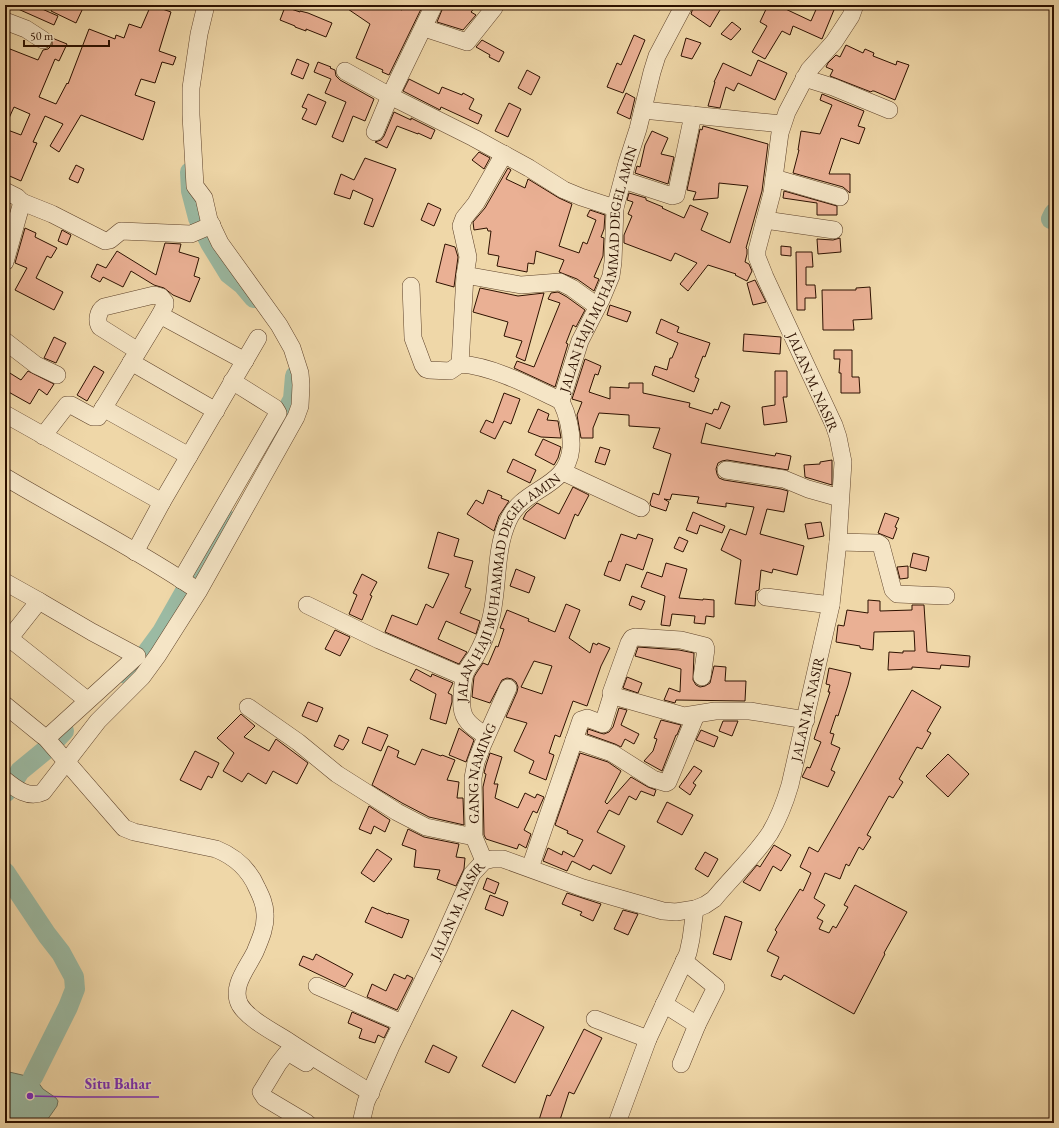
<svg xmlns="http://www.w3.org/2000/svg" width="1059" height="1128" viewBox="0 0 1059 1128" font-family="'EB Garamond',serif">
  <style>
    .water { fill: #9bbaa3; stroke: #6f7662 }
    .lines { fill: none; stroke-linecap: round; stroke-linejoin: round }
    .river { stroke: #9bbaa3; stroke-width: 20 }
    .building { fill: #eab094; stroke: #2d1100; fill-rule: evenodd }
    .minor-casing { stroke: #5e422a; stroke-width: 18 }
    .minor { stroke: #f5e5c6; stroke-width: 17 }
    .labels { text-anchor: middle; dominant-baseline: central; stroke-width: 3; stroke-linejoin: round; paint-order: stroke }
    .street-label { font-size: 14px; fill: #2d1100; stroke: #f5e5c6 }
    .leader { fill: none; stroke: #7b2cbf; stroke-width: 1.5 }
    .callout-dot { fill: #7b2cbf; stroke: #f5e5c6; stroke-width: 1.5 }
    .callout-label { font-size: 15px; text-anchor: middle; font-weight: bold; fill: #7b2cbf; stroke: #f5e5c6; stroke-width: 3; stroke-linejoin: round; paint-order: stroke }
  </style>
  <rect width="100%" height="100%" fill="#efd7a8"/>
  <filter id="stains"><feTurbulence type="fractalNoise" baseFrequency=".005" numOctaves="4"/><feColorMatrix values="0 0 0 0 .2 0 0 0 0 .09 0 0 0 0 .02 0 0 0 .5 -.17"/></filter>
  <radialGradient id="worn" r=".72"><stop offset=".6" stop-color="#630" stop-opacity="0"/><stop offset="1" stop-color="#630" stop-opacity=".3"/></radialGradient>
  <!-- water -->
  <path class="water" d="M5,1071L35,1078L43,1089L56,1098L58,1101L57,1106L45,1123H5Z"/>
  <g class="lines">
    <!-- river -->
    <path class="river" d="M190,172L191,191L198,218L210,243L229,274L243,285L254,298
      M1051,219L1054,213
      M273,435L293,399L295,376
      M126,674L140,662L162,632L226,519
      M5,793L8,790L20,771L48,748L64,731
      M5,872L47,935L61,953L74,977L75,989L68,1007L33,1077"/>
  </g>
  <!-- building -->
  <path class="building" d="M9,5H33L58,16L54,25Z
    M54,5H76L83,8L76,23L51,11Z
    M151,5L171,12L159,51L176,57L173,65L162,62L155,83L141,79L135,95L155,102L143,140L81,115L59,152L50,146L63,124L45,116L33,142L37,143L21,181L5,174V129L21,135L30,114L14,107L5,127V62L10,49L38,60L43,50L48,49L52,45V38L67,44L59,61L55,59L39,97L56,104L67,83L68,84L89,29L115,39L116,35L124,38L129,24L141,28Z
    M342,5H389L402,10L406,5H423L389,75L382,72L383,70L356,58L370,24Z
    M444,5H477L471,12L476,15L463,30L437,22Z
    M694,5H714L720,10L710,27L691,14Z
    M768,5H777L811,21L818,5H836L822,39L793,26L790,35L782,31L765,59L752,52L767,26L760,22Z
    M285,7L300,12V11L308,13L332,23L326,37L306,29V31L295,27V26L280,20Z
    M732,22L741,29L731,40L721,34Z
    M634,35L645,40L623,93L607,87L617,63L621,65Z
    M686,38L701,43L692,59L681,56Z
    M482,40L504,52L499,62L489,57L490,55L476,47Z
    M846,45L863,53L865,49L874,53L873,56L896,65L897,61L909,65L895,100L874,91H872L871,92L830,76L833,70L826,67L828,63L836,55L840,57Z
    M297,59L309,64L303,79L291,74Z
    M758,60L787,73L775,100L738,83L734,91L726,87L720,108L708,106L715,82H714L723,63L751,76Z
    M318,62L331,67L330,68L335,70L336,76L340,80L374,99L365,121L353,116L343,142L332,137L346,102L325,93L331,79L314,72Z
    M527,70L540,77L531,95L518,88Z
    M409,79L439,94L442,87L462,95L463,93L474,99L469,109L482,115L478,124L441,107L440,110L403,91Z
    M626,93L635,98L630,119L617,113Z
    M308,94L326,102L316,125L302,119L307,109L302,107Z
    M822,94L864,111L858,126L865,128L859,144L841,138L829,174H850V193L843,187L793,173L799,150H798L801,131L820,134L832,105L820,100Z
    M509,103L521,109L508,137L495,131Z
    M394,112L411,120V118L435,130L431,139L418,133V134L397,126L387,148L375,142L381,140L384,136Z
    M703,126L768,144L762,191L746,248L747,249V254L745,262L749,264L752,271L747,281L735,275L736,274L708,265L688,291L680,284L697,263L675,253L671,261L656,255L645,251L624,243V235L632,216L628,214L633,202L627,200L629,193L646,198V200L663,207L662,208L684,218L690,205L708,213L701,230L730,243L748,186L719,183L718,198L693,200L696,192L687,190L700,129L702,130Z
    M652,131L668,138L661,154L674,157L668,184L635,173L637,166L640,167L645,145Z
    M479,152L490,158L484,169L472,160Z
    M365,158L396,169L373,227L364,224L373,199L353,190L350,199L334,194L341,174L354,180Z
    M76,165L84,169L78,183L69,179Z
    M508,168L511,170L506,179L525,188L528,179L559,198L572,204L559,246L579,253L583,242L587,244L596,220L587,216L590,210L605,215L604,229L601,237L604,238L603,256L594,277L599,279L594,291L577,279L559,272L564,260L536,251L534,264L528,263L527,272L497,266L499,256L488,254L491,231H488L487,228L474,230L473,222L485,208Z
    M784,191L837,206V215H817V203L783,198Z
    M428,203L441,209L434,226L421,220Z
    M25,228L36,233L35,237L57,248L51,258L47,256L36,278L63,292L54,310L15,290L27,268L15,263Z
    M62,230L71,235L67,245L58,241Z
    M840,238L841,252L818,254L817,239L833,240Z
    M165,243L181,244L179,252L199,258L194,276L200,278L190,302L173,295L164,288L154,285L131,271L123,287L103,277L100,282L91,277L97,264L106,268L117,251L156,275Z
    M445,244L455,247L458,257L454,287L436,282Z
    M781,246L791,247V256L781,255Z
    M796,252H812L813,267H806V285H815L816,298H805V310H797Z
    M755,280L766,302L753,305L747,283Z
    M870,287L872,319L853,320L854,330H823L822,290H856V288Z
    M480,288L518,296L544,293L525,361L516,357L522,341L504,336L508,322L473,312Z
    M558,292L567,297L585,310L576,327L573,325L566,343L568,344L555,387L514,368L517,361L534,367L560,303L548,299L551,293Z
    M610,305L631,312L627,322L607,315Z
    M661,319L679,327L677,332L710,343L705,357L703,356L695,377L699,379L694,392L652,375L655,366L667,370L670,358H672L678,343L656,333Z
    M744,334L781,337L780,354L743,351Z
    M54,337L66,343L56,363L44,358Z
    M834,350H852V377H859L860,393H841V373H839L840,359H834Z
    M585,359L601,366L598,375L595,374L589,392L610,399V387L629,388V383H643V393L690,403L689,407L712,414L714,409L718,410L721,402L730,406L720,429L706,423L701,443L775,456L776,453L791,456L788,470L727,460L722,461L718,463L716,469L717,474L719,478L724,480L781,489L788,491L784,512L767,509L760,534L804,546L797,575L773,569L772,573L761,570L759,590L756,591L755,606L735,604L741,560L721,550L730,529L746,535L754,507L726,503V507L697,503L699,497L672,494L670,500L664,499L669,502L666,511L651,506L650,503L653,493L659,495L671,454L653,448L660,428L629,426V415L599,413L593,428V438H581L577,415L582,402L572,399Z
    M94,366L104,372L87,401L77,395Z
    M5,370L21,380L28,371L54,384L47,395L39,389L30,404L5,390Z
    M775,371H787V397H783L787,422L764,425L762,407L775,405Z
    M504,393L520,399L511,424L504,421L495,439L480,432L486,420L493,423Z
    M538,409L549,414L547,420L558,421L561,438L541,437L528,432Z
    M543,439L561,447L558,458L554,465L535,455Z
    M600,447L610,450L605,465L595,462Z
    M513,459L536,470L530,483L507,472Z
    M832,460V485L805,477L804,465L820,464V462Z
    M573,487L589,495L578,516L575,514L565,539L523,519L526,513L537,503L559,514Z
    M488,490L502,496L501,498L509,501L499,516L494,531L467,514L476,500L483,504Z
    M693,512L725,526L722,533L700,525L697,534L686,530Z
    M885,513L899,518L895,527L897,528L893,539L878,533Z
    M821,522L824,536L808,539L805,524Z
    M438,532L459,539L454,556L473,561L465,587L471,589L460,613L480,621L476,634L446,621L438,639L467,652L459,664L385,632L392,615L417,625L426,604L433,608L449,574L428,568Z
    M621,534L636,539L638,534L653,539L643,570L626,564L620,581L604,575L609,561L611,562Z
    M679,537L688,541L683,552L674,548Z
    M913,553L929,557L926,571L910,567Z
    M666,563L687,569L679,598L703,600V599L714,600V617L706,616L705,624L694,623L695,616L672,614L670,626L661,625L665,596L641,587L647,572L662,577Z
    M908,566V578L900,579L897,567Z
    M516,569L535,577L529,593L510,586Z
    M362,574L377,582L370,595L372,596L362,620L349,614L357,595L353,593Z
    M632,596L645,601L641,610L629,605Z
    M868,600L880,601V611L912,610V605H924L927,652L970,656L969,667L941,665L940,669L912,667V669L888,670L889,652L903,653V651H915L914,631L874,632L873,650L860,648V646L836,642L838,625L844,626L847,610L868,613Z
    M566,604L580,610L569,638L590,653L593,643L597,645L598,643L610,648L601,666L587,706L573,701L560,737L555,735L549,753L554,755L546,780L529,773L534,761L514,751L527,723L506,717L517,692L518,687L516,682L512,679L507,678L502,680L490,703L472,697L473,686L474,677L477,672L483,663L488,665L496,646L498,647L504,629L500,628L507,610L529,619L528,621L555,632ZM534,661L552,666L542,694L521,687Z
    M335,630L350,637L340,656L325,649Z
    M638,647L679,650L694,653L693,680L696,685L700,687L705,686L710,683L714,666L726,667L725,681H746L745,701L676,700L675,703L664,700L669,688L680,692L681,669L635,656Z
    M829,668L851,673L848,685L838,716L836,715L830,733L834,734L831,744L840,748L831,770L835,772L828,787L802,777L807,767L810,768L821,742L814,739L830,692H828L830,685L826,684Z
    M416,669L431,677L432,674L453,683L448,693L452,695V702L446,724L430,719L436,694L410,680Z
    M627,677L642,683L638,693L623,688Z
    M912,690L941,707L927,731L931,733L922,749L917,747L899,779L903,782L893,798L889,796L867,835L871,837L863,850L859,847L849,866L846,864L840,879L825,873L814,898L825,905L817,918L823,921L819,929L829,933L833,926L836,928L848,907L844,905L855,885L907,912L884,953L885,954L854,1014L784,975L781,980L771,976L779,957L767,951L777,932L775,930L800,889L803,891L811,873L800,867L809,847L818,852Z
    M308,702L323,708L317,722L302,716Z
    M619,708L627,710L621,725L639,734L634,744L625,739L621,747L615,744L587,734L588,729L600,733L604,734L609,732L613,727Z
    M241,714L255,726L244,737L269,751L276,739L308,763L297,784L273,771L266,784L248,773L242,782L223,771L234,753L217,738Z
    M661,720L681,725L677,735H676L662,771L644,761L653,751L657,739L654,738Z
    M723,721H738L732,736L719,731Z
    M368,727L388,735L381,751L362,743Z
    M459,728L474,740L466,762L449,755Z
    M701,730L718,737L714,747L696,740Z
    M339,735L349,740L343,750L334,746Z
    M388,746L399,751L397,757L415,765L422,749L441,756L442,755L455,760L447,780L459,782L457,798H463L464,825L429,817L402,803L372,785Z
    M195,751L219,763L212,778L208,776L201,790L180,780Z
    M490,753L502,757L494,784H498L495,798L518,808L525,793L535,798L537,794L544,797L537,813L533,811L524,830L531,834L526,848L519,844L517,849L486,839L484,835L483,787L486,774L484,773L486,765Z
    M580,753L608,762L621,771L605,802L607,804L631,777L648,787L656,790L654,796L641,791L636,800L629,796L619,815L609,810L597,832L625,846L611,874L593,865L590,870L572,861L567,871L543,861L548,848L562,855L563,851L574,857L583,840L567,833L568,831L555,825Z
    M948,754L969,774L948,797L926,776Z
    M694,766L702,771L693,783L696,785L690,795L679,787Z
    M667,802L693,815L682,835L657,822Z
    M369,806L390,820L385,832L374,826L371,834L359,829Z
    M408,829L424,837L459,844L456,857L465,858L464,869L456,886L437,879L440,870L414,867L416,850L402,845Z
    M774,845L791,855L781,871L773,866L760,891L743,882L757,865L760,867Z
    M377,849L392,859L374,882L361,873Z
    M705,852L718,859L708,877L695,869Z
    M487,878L499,883L495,894L483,889Z
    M567,893L601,904L593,921L580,915L582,912L562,904Z
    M490,895L508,902L503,916L485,909Z
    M372,907L388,914V913L409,920L402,938L365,922Z
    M623,910L638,914L628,935L614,929Z
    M725,916L742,922L731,960L713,954Z
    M316,954L353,974L345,987L299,965L303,956L313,960Z
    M394,974L405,979L407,975L413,978L397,1010L367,997L372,984L386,991Z
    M512,1010L544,1027L515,1083L482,1066Z
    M352,1012L389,1028L384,1038L378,1035L375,1043L359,1038L362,1029L348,1023Z
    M584,1029L602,1038L574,1094L569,1092L559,1123H538L547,1095L550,1096Z
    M433,1045L457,1057L449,1073L425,1062Z"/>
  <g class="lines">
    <!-- minor casing -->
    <g class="minor-casing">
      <g id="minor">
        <path d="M5,21L26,29L43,40"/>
        <path d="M424,28L467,42L494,8"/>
        <path d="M345,71L390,96L474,138L529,168L564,190L581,197L615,208"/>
        <path d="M804,78L833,87L889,110"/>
        <path d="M643,110L782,124"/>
        <path d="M375,132L390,96L434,5"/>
        <path d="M774,178L840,197"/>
        <path d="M623,180L672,196L676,195L693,115"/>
        <path d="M5,191L17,197L22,202L5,262"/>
        <path d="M22,202L52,214L105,241L110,240L121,231L191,234L212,225"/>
        <path d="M765,220L834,230"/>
        <path d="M465,275L521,285L560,282L572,288L597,306"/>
        <path d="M411,286L413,338L423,365L426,369L429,370L450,371L460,364C493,366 532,387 561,401"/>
        <path d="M160,315L245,361"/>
        <path d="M5,341L36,365L57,375"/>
        <path d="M131,362L216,411"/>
        <path d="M460,364L465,275L468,257L461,226L464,218L476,203L504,154"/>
        <path d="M103,408L189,456"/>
        <path d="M5,414L162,502"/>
        <path d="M43,436L67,405H71L93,417H98L160,315L165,305V302L161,297L154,295L104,307C98,311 96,321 100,327L138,351"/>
        <path d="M726,470L784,479L808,489L840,498"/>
        <path d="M563,472L641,508"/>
        <path d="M5,477C67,514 131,546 191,586"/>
        <path d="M838,542L878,543L881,545L893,590L897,594L946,596"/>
        <path d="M135,552L162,502L258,338"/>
        <path d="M181,580L278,413L275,408L232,381"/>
        <path d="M5,582L39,601L5,644"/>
        <path d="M766,597L831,605"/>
        <path d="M307,605L379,640L458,674L465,673"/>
        <path d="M9,638L87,700"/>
        <path d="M702,677L706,649L705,646L681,640L635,637L632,638L629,643L611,693L614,696L684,716L715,711H750L806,720"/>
        <path d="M5,705L43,736L48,737L137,656L92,632L39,601"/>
        <path d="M248,707L298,742L337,774L397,812L426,827L474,837"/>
        <path id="s1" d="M486,736C475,728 463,722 462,707C461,701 463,679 465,674C467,668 473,661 476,656C482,645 487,634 490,622C499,589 494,552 508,521C523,486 567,490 571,448C572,431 568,416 561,401L580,341L601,300L611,276L613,262L615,208L627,163L638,129L652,72L657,56L684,5"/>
        <path d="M45,737L124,828L134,832L216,849C236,857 249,869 257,888C261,896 265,904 265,914C266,927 260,940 255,952C248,967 230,987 240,1005C249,1020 276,1033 291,1043C317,1060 344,1076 371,1093"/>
        <path d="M574,740L612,753L653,779L666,783L668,782L696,715"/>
        <path d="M5,780C16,789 29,799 43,792L98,721L142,677L158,655L198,592L296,417L300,406L301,385L300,373L292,348L279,325L220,243L209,220L204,198L195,186L191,115V88L199,34L206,5"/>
        <path id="s2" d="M484,861L474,837L473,778L476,762L483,744L508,688"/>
        <path d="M530,868L581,720L587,718L603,724L612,695"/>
        <path d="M684,961L716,987L697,1025"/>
        <path d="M317,986L402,1023"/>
        <path d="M664,1004L697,1025L681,1064"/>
        <path d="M595,1019L648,1039"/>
        <path d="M306,1063L291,1054H286L278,1064L261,1092L265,1098L307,1123"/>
        <path id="s3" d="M361,1123L366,1102L391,1046L439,948L472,874L484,861L492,859H503L583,888L663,911L676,912L695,909L705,905L714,899C732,877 754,857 770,833C779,818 785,802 790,785L831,605L838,542L843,462L838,437L834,425L765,277L757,257V250L772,193L780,133L787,112L809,70L834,42L851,16L855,5"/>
        <path d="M617,1123L648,1039L688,953L691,939L695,909"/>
      </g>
    </g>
    <!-- minor -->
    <use href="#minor" class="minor"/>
  </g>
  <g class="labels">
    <!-- street labels -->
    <g class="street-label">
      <text stroke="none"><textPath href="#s1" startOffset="520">JALAN HAJI MUHAMMAD DEGEL AMIN</textPath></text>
      <text transform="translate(813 382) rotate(66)">JALAN M. NASIR</text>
      <text stroke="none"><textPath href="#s1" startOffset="173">JALAN HAJI MUHAMMAD DEGEL AMIN</textPath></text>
      <text stroke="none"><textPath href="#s3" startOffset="749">JALAN M. NASIR</textPath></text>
      <text stroke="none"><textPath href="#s2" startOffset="91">GANG NAMING</textPath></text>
      <text stroke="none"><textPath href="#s3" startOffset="234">JALAN M. NASIR</textPath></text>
    </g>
  </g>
  <!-- callouts -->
  <path class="leader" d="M30 1096L76 1097H159"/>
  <circle class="callout-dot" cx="30" cy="1096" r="4"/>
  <g class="callout-label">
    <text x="118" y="1089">Situ Bahar</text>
  </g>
  <!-- margin -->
  <rect width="1059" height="1128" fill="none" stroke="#efd7a8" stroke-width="20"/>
  <rect x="6" y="6" width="1047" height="1116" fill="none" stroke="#2d1100" stroke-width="2"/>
  <rect x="10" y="10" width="1039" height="1108" fill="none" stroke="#2d1100"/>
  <!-- scale -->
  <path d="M24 40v6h85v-6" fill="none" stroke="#2d1100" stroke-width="2"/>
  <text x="30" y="40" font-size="12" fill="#2d1100" stroke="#f5e5c6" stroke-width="3" paint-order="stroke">50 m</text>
  <rect width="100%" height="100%" filter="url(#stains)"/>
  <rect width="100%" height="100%" fill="url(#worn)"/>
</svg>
